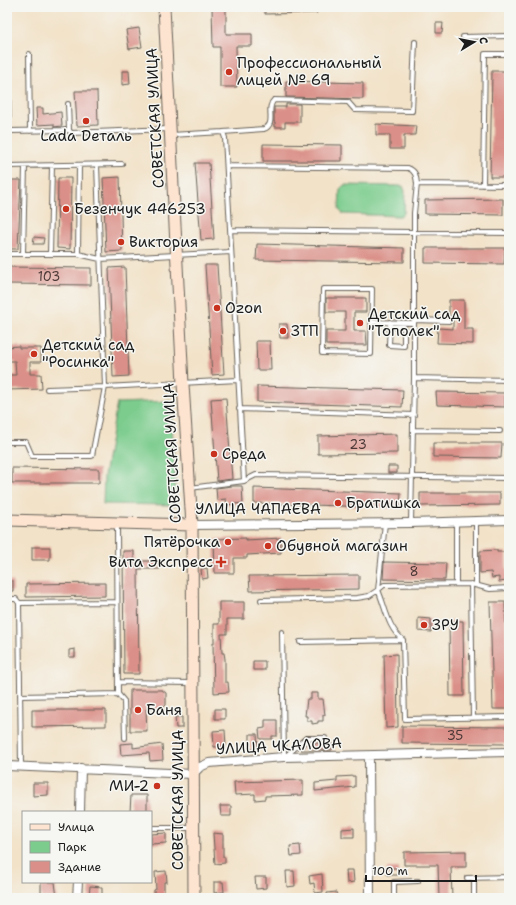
<svg xmlns="http://www.w3.org/2000/svg" width="516" height="905" viewBox="0 0 516 905" font-family="'Shantell Sans',sans-serif">
  <style>
    .green { fill: #7bcc8d; stroke: #4c7454 }
    .building { fill: #da9088 }
    .lines { fill: none; stroke-linecap: round; stroke-linejoin: round }
    .lane-casing { stroke: #676158; stroke-width: 6 }
    .street-casing { stroke: #676158; stroke-width: 10 }
    .secondary-casing { stroke: #676158; stroke-width: 13 }
    .lane { stroke: #fff; stroke-width: 4 }
    .street { stroke: #fff; stroke-width: 8 }
    .secondary { stroke: #fde4d0; stroke-width: 11 }
    .poi-dot { fill: #c8321e; stroke: #f6f6f2; stroke-width: 1.5 }
    .labels { text-anchor: middle; dominant-baseline: central; stroke-width: 3; stroke-linejoin: round; paint-order: stroke }
    .number-label { font-size: 13px; fill: #4c3937 }
    .poi-label { font-size: 15px; fill: #1c1c1c; stroke: #f6f6f2; text-anchor: start }
    .street-label { font-size: 15px; fill: #1c1c1c; stroke: #f6f6f2 }
  </style>
  <rect width="100%" height="100%" fill="#f6f6f2"/>
  <filter id="ink" filterUnits="userSpaceOnUse"><feTurbulence type="fractalNoise" baseFrequency=".025" numOctaves="2"/><feDisplacementMap in="SourceGraphic" scale="8" xChannelSelector="R" yChannelSelector="G"/><feConvolveMatrix kernelMatrix="1 2 1 2 8 2 1 2 1" color-interpolation-filters="sRGB"/></filter>
  <filter id="wash" filterUnits="userSpaceOnUse"><feTurbulence type="fractalNoise" baseFrequency=".012" numOctaves="4" result="noise"/><feDisplacementMap in="SourceGraphic" scale="16" xChannelSelector="R" yChannelSelector="G"/><feGaussianBlur stdDeviation="0.9" result="paint"/><feColorMatrix in="noise" values="0 0 0 0 0 0 0 0 0 0 0 0 0 0 0 0 0 1.4 0 .05"/><feComposite in="paint" operator="in"/></filter>
  <g filter="url(#wash)">
    <rect width="100%" height="100%" fill="#f2e2c8"/>
    <!-- green -->
    <path class="green" d="M344,185L403,186L405,191L404,213L400,216L343,214L339,210L340,189Z
      M171,401L176,505L103,504L104,476L117,403Z"/>
    <g id="blocks">
      <!-- building -->
      <path class="building" d="M212,7H226V34H252V46H236L237,87H220V47H213Z
        M265,7H317V13L265,14Z
        M436,23H443L442,33H436Z
        M139,28L142,47L129,49L126,30Z
        M122,71H129L130,84L122,85Z
        M492,71H507L505,177H490Z
        M286,81L363,83V99L286,97Z
        M75,91H97L98,125L77,126Z
        M286,104H300V122H285V127H275V122H274V107H286Z
        M36,108H43V114L61,112L62,126L54,127V124L37,125Z
        M376,124L416,126L415,135H404V149H390V135H376Z
        M263,144L342,145V161H263Z
        M195,163H209L214,239L201,240Z
        M120,177L122,251L106,252L103,178Z
        M58,178H71L70,249L57,248Z
        M7,180H21L18,249H7Z
        M503,199V215L425,214V200Z
        M34,237L44,238L43,244H33Z
        M257,244L404,248V262L256,260Z
        M425,248H505L504,264L425,263Z
        M205,265H217L224,374L212,375Z
        M7,267L91,268V285L7,284Z
        M125,267L129,376L113,377L109,268Z
        M326,298H366V312H354V331H366L367,345H326V331H345V312H326Z
        M449,300H464V329H473V344L437,343L438,328L453,329V316H449Z
        M279,324H287L288,338H280Z
        M256,341H270L271,370H257Z
        M19,346V348H41V362H30V374H41L42,389L7,390V375H16L15,361H7V347Z
        M257,386L403,390L402,407L257,402Z
        M436,392L505,393V407L437,405Z
        M226,398L232,479L217,481L211,399Z
        M397,434V453L318,454V436Z
        M433,443H502L501,458L433,457Z
        M388,466H397V473H388Z
        M12,468L99,469V483H12Z
        M232,486H242L243,503L227,505L226,499L217,500L216,488Z
        M254,488L401,493L400,508L254,503Z
        M420,493H500V505L420,506Z
        M246,538V540L281,538V553L247,555V558H234V573H215L214,539Z
        M32,547H50V560H32Z
        M497,550V552H506L507,581L499,582V577L492,578L491,572L480,573V551Z
        M123,551H134V561H160V569H138L139,674H124Z
        M384,562L446,563L445,580L383,579Z
        M207,568L208,578L202,579L201,569Z
        M359,575V589L250,591L249,576Z
        M7,581H13V591L7,592Z
        M105,583V596L26,597V584Z
        M219,602H244V619H227V634H221L222,653H224L225,659V682H228L229,692L214,693L213,643H214V624H219Z
        M490,602H505L508,709H493Z
        M418,618L431,619V632L418,631Z
        M449,621H463L464,696H450Z
        M75,649V657H69V650Z
        M397,654L398,727L386,728L384,655Z
        M253,661H265V670H253Z
        M130,690H162L166,693V705L162,709H146L147,731H130Z
        M311,693H318V699H323L325,715H323V721H318V723L312,724V721H307V716H305L307,699H311Z
        M215,709H225V719H215Z
        M32,710H106V726L32,727Z
        M175,717H182V728H176Z
        M265,720H277V736H272V739H260L259,729L265,728Z
        M402,726L508,727V744L402,743Z
        M225,730L226,746L214,747L213,731Z
        M250,734H257L258,749H250Z
        M133,743V748L162,744L163,760L150,761L149,753L121,755L120,744Z
        M307,743H332V750H301Z
        M355,776V787L315,791V783L337,781V777Z
        M303,780V795L265,796V799L255,800V794L235,795L234,782Z
        M33,783H48V795L33,796Z
        M131,795H147V812H130Z
        M220,806H231V816H221Z
        M354,828V837H342V829Z
        M166,833V843L151,844V834Z
        M213,833L223,834V857H225V863L215,864Z
        M300,845L301,855L291,856L290,846Z
        M466,851V867H451L452,898H439L438,865H404V852Z
        M387,868H398V875H387Z
        M346,870H353L354,882L347,883Z
        M166,871L167,882H164V898H154V890L156,889L155,872Z
        M286,871H294L295,886L287,887Z
        M322,874L323,892L315,893L314,883L310,884L309,876Z
        M255,877H266V888L256,889Z
        M41,882H55L57,898H41Z
        M214,882H223L224,892L214,893Z
        M90,886L102,887V898H89Z
        M336,892L337,898H328L327,893Z"/>
    </g>
  </g>
  <g filter="url(#ink)">
    <use href="#blocks" fill-opacity="0" stroke="#676158" stroke-width="1"/>
    <g class="lines">
      <!-- lane casing -->
      <g class="lane-casing">
        <path id="lane" d="M463,37L509,36
          M7,40L9,131L69,130
          M29,54L30,131
          M68,104L69,130L71,133L168,129
          M223,132L264,129C277,124 265,108 274,100L348,102L355,110L412,111L415,42
          M171,135L223,132L225,138L244,481L190,488
          M97,165L105,387L238,380
          M7,166L122,164
          M227,166L408,168C416,171 416,176 417,184L509,185
          M483,185L485,54H509
          M230,230L509,233
          M7,254H78L100,259L231,252
          M23,254L25,166
          M50,254L52,166
          M78,254L79,165
          M323,289H372L371,354L322,353Z
          M414,320L449,321
          M372,322L414,323
          M390,327H404V346L389,345L390,322
          M414,378L509,380
          M239,409L414,415
          M414,430L500,431
          M7,442H26L32,456H92L105,387L47,389
          M244,481L256,475L509,478
          M476,521V585
          M411,523L414,378V213L417,184
          M456,584V522
          M471,584L473,718
          M7,599H16L19,603L21,766
          M261,600L357,598L369,596L378,590L385,523
          M19,603L117,602
          M282,632L284,757
          M403,640C387,627 386,608 378,590L384,585L471,584L490,589L509,588
          M403,640L405,719L509,717
          M300,642L403,640
          M118,682L191,683
          M118,694L124,701L125,738
          M20,696L118,694L117,525
          M286,756L306,738H325
          M151,828H193
          M467,878L509,877
          M474,878V898
          M394,898V882L418,881"/>
      </g>
      <!-- street casing -->
      <g class="street-casing">
        <path id="street" d="M192,525L411,523L509,520
          M369,756L370,898
          M7,766L193,774L200,767L209,763L284,757L509,752
          M80,812L81,768
          M77,898L78,882"/>
      </g>
      <!-- secondary casing -->
      <g class="secondary-casing">
        <path id="secondary" d="M164,7L183,384L192,525L194,898
          M7,520L192,525"/>
      </g>
      <!-- lane -->
      <use href="#lane" class="lane"/>
      <!-- street -->
      <use href="#street" class="street"/>
      <!-- secondary -->
      <use href="#secondary" class="secondary"/>
    </g>
  </g>
  <!-- markers -->
  <g class="poi-dot">
    <circle cx="229" cy="72" r="4"/>
    <circle cx="86" cy="121" r="4"/>
    <circle cx="66" cy="209" r="4"/>
    <circle cx="121" cy="242" r="4"/>
    <circle cx="217" cy="308" r="4"/>
    <circle cx="360" cy="323" r="4"/>
    <circle cx="283" cy="331" r="4"/>
    <circle cx="34" cy="354" r="4"/>
    <circle cx="214" cy="454" r="4"/>
    <circle cx="338" cy="503" r="4"/>
    <circle cx="228" cy="542" r="4"/>
    <circle cx="268" cy="546" r="4"/>
    <path d="M219 556h4v4h4v4h-4v4h-4v-4h-4v-4h4z"/>
    <circle cx="424" cy="625" r="4"/>
    <circle cx="138" cy="710" r="4"/>
    <circle cx="157" cy="786" r="4"/>
  </g>
  <g class="labels">
    <!-- number labels -->
    <g class="number-label">
      <text x="49" y="276">103</text>
      <text x="358" y="444">23</text>
      <text x="414" y="571">8</text>
      <text x="455" y="735">35</text>
    </g>
    <!-- poi labels -->
    <g class="poi-label">
      <text x="237" y="63">Профессиональный<tspan x="237" dy="17">лицей № 69</tspan></text>
      <text x="86" y="136" text-anchor="middle">Lada Dеталь</text>
      <text x="74" y="209">Безенчук 446253</text>
      <text x="129" y="242">Виктория</text>
      <text x="225" y="308">Ozon</text>
      <text x="368" y="314">Детский сад<tspan x="368" dy="17">"Тополек"</tspan></text>
      <text x="291" y="331">ЗТП</text>
      <text x="42" y="345">Детский сад<tspan x="42" dy="17">"Росинка"</tspan></text>
      <text x="222" y="454">Среда</text>
      <text x="346" y="503">Братишка</text>
      <text x="220" y="542" text-anchor="end">Пятёрочка</text>
      <text x="276" y="546">Обувной магазин</text>
      <text x="213" y="562" text-anchor="end">Вита Экспресс</text>
      <text x="432" y="625">ЗРУ</text>
      <text x="146" y="710">Баня</text>
      <text x="149" y="786" text-anchor="end">МИ-2</text>
    </g>
    <!-- street labels -->
    <g class="street-label">
      <text transform="translate(155 118) rotate(-93)">СОВЕТСКАЯ УЛИЦА</text>
      <text transform="translate(172 453) rotate(-93)">СОВЕТСКАЯ УЛИЦА</text>
      <text x="258" y="509">УЛИЦА ЧАПАЕВА</text>
      <text transform="translate(279 746) rotate(-3)">УЛИЦА ЧКАЛОВА</text>
      <text transform="translate(178 800) rotate(-90)">СОВЕТСКАЯ УЛИЦА</text>
    </g>
  </g>
  <!-- margin -->
  <rect width="516" height="905" fill="none" stroke="#f6f6f2" stroke-width="24"/>
  <!-- legend -->
  <rect x="22" y="811" width="130" height="72" fill="#f6f6f2" stroke="#9f9f9c"/>
  <rect x="30" y="824" width="20" height="6" fill="#fde4d0" stroke="#9f9f9c"/>
  <text x="58" y="831" font-size="12" fill="#1c1c1c">Улица</text>
  <rect x="30" y="841" width="20" height="12" fill="#7bcc8d" stroke="#9f9f9c"/>
  <text x="58" y="851" font-size="12" fill="#1c1c1c">Парк</text>
  <rect x="30" y="861" width="20" height="12" fill="#da9088" stroke="#9f9f9c"/>
  <text x="58" y="871" font-size="12" fill="#1c1c1c">Здание</text>
  <!-- north arrow -->
  <g transform="translate(474 42) rotate(80)" stroke="#f6f6f2" stroke-width="3" paint-order="stroke">
  <path d="M0-3L7 15L0 10L-7 15Z" fill="#1c1c1c"/>
  <text y="-6" font-size="11" font-weight="bold" text-anchor="middle" fill="#1c1c1c">С</text>
  </g>
  <!-- scale -->
  <path d="M366 875v6h110v-6" fill="none" stroke="#1c1c1c" stroke-width="2"/>
  <text x="372" y="875" font-size="12" fill="#1c1c1c" stroke="#f6f6f2" stroke-width="3" paint-order="stroke">100 m</text>
</svg>
